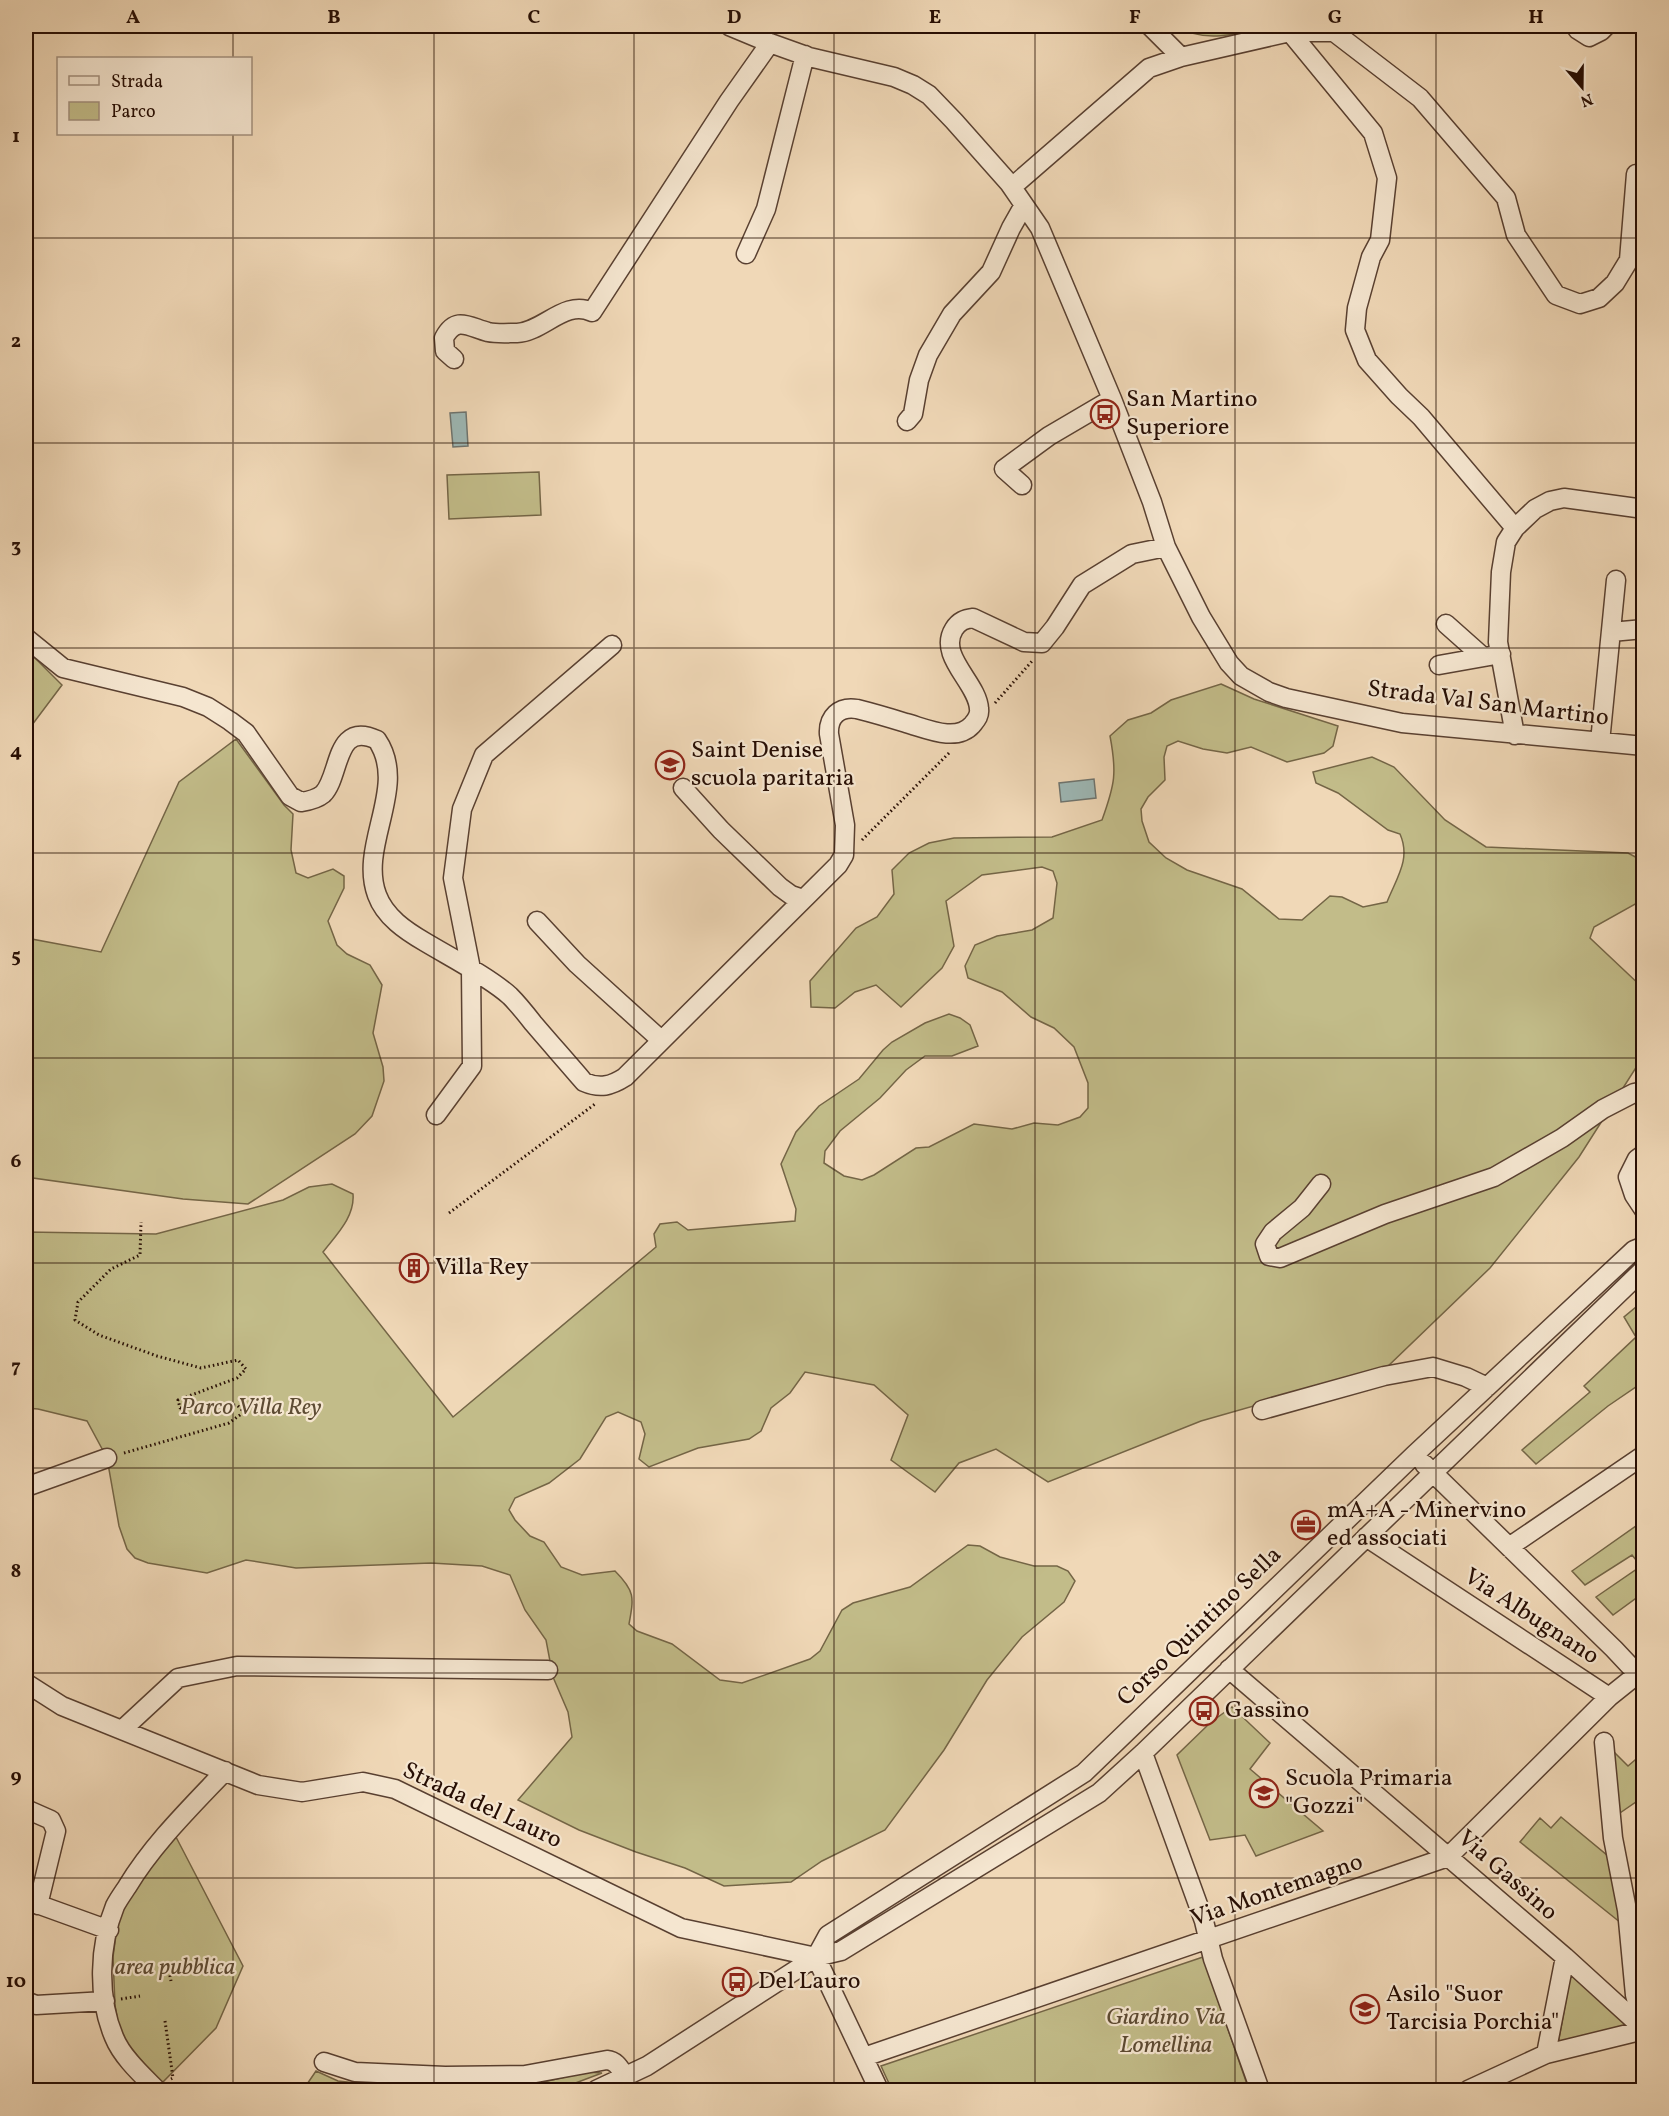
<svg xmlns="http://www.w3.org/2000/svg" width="1669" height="2116" viewBox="0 0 1669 2116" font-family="Vollkorn,serif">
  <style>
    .green { fill: #c2bc89; stroke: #746546; stroke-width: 1.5 }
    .water { fill: #9db8b6; stroke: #6e746f; stroke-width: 1.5 }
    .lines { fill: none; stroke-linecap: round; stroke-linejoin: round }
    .minor-casing { stroke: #594031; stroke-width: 21 }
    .path { stroke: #270e04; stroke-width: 3; stroke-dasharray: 1.5 3; stroke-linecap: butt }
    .minor { stroke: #f5e6d0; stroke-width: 18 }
    .grid { fill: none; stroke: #270e04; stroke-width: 1.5; stroke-opacity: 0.55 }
    .labels { text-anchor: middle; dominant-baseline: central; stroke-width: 4.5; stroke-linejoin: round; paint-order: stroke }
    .poi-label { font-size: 24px; fill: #270e04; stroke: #f5e6d0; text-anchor: start }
    .street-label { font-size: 24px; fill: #270e04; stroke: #f5e6d0 }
    .park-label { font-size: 24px; font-style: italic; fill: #5d4b33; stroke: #f5e6d0 }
    .neatline { fill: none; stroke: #270e04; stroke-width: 2 }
    .grid-label { font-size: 20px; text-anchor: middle; font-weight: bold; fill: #270e04 }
  </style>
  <rect width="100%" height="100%" fill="#f0d8b7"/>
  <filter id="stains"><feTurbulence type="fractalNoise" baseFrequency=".00333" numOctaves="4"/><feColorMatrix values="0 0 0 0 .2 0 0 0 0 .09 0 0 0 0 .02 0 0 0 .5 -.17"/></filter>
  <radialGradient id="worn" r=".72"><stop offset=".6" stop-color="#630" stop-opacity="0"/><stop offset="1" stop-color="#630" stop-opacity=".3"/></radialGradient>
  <!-- green -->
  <path class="green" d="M1178,26H1264C1241,35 1200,43 1178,26Z
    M539,472L541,515L449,519L447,475Z
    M26,649L62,685L26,733Z
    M1221,684L1254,699L1338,726L1333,746L1324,753L1287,762L1251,747L1227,753L1203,749L1178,741L1167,746L1164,757L1165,780L1148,797L1141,809L1142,821L1149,842L1166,858L1187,870L1242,889L1279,919L1302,920L1330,896L1342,897L1363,907L1387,902C1397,877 1411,859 1400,834L1388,830L1338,793L1316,783L1313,772L1372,757L1394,767L1445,820L1486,847L1628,853L1643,861V897L1639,902L1594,927L1590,938L1643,988V1060L1637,1066L1579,1157L1490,1268L1386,1368L1201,1421L1048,1482L996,1449L959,1463L935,1492L891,1460L908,1415L874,1385L805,1372L790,1393L771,1408L761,1431L749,1439L698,1448L649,1467L639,1459L645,1434L641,1422L618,1412L606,1417L580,1459L549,1483L515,1498L509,1510L515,1520L530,1536L544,1542L561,1567L582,1575L615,1571C635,1591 634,1597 629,1624L637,1631L672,1644L720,1680L742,1683L810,1659L820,1651L842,1610L853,1603L910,1587L968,1545L980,1546L1000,1557L1034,1566H1057L1068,1571L1075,1581L1064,1602L1022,1637L987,1680L944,1750L885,1830L822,1861L791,1882L724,1886L685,1868L636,1852L579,1830L518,1800L572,1737L568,1712L553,1677L546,1640L525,1610L510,1575L482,1566L431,1563L296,1568L246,1560L207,1573L148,1563L135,1558L127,1549L119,1526L107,1458L87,1421L38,1409L26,1408V1232L156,1234L283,1200L309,1187L332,1184L353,1194C355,1217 336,1235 323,1252L453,1417L656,1247L654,1234L660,1224L677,1222L688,1230L795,1221L796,1209L781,1164L796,1132L819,1106L859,1079L883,1050L892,1042L925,1023L949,1014L960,1018L970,1025L978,1046L952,1056H925L906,1070L880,1098L840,1131L825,1151L824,1163L844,1176L862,1180L874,1175L916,1148L929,1147L974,1124L1012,1129L1034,1123L1058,1125L1080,1117L1088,1108V1083L1074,1047L1054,1028L1031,1017L1002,992L968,978L965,966L975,945L997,936L1032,930L1053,918L1057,883L1053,871L1042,867L982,875L946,901L954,946L942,968L901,1007L876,985L855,992L835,1008L811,1007L810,981L856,928L877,917L894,894L892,870L909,853L929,843L954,838L1052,837L1102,820C1115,784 1117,773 1110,736L1128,720L1151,713L1171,700Z
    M236,739L284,805L293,814L291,850L296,873L308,878L333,869L344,876V888L328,921L337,945L347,954L370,965L382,985L373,1033L383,1067L384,1081L372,1116L355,1134L248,1204L183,1199L26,1177V938L101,952L179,782Z
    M1636,1307L1643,1313V1382L1608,1406L1536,1464L1522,1450L1590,1392L1584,1386L1636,1337L1624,1317Z
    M1643,1521V1593L1613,1615L1596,1597L1641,1566L1632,1555L1585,1585L1572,1571Z
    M1232,1707L1270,1743L1250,1769L1323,1831L1256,1856L1245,1835L1210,1840L1177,1755L1211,1722Z
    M1613,1751L1628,1766L1635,1760L1643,1768V1797L1617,1815Z
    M1561,1817L1608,1856L1621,1923L1520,1842L1540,1818L1551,1828Z
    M176,1837L243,1966L216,2028L159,2086L142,2061L120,2035L115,2005L113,1957L120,1905L143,1873Z
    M1203,1957L1249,2090H892L881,2066Z
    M1571,1973L1630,2025L1558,2044Z
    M316,2071L338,2081L411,2089L494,2087L539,2083L587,2072L602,2073L557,2090H303Z"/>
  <!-- water -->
  <path class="water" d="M466,412L468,446L453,447L450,413Z
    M1094,779L1096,798L1061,802L1059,783Z"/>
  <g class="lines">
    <!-- minor casing -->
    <g class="minor-casing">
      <path id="minor" d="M729,26L770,43L809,57L894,77L913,85L929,95L954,121L1009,183L1040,228L1112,399L1152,502L1166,547L1201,617L1229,663L1241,676L1269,692L1286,698L1402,723L1644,746
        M1150,26L1181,57
        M1575,26L1578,30L1589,37L1601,31L1606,26
        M1290,32L1373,133L1387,178L1380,240L1371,257L1357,308L1355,330L1367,360L1399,396L1421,417L1515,528
        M1012,187L1149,68L1181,57L1290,32H1334L1420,98L1506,198L1516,235L1556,295L1580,304L1599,298L1615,283L1629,260L1636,174
        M746,254L766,209L805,55
        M454,359L445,351L444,338C456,315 469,327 488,332C497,334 508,333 517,333C543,332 565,299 592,312L729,101L770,43
        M907,421L913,414L919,380L928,355L952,314L991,272L1011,228L1024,205
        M1022,485L1004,469L1049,436L1112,399
        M1446,624L1482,656
        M1611,632L1644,629
        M26,638L63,668L183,697L208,707L230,721L246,733L290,796L301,802C308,801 317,799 323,794C341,776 334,720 377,740C409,787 358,845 377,895C385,917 406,931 425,942C450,957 489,977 510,996C518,1004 526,1014 533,1023C550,1043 567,1062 584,1082C600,1089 611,1086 625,1077L838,865L844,855L845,825L829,734C828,717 839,706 857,709C873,713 890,718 906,723C925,728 956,743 972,725C976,720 980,716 979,709C978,683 937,656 954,629C959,621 965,619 973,618L1024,642L1042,643L1055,627L1082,585L1132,554L1166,547
        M1439,665L1501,654
        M1515,735L1498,642L1501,572L1506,542L1515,528L1535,509L1550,501L1564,498L1644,509
        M1600,742L1616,580
        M683,788L721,830L780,887L791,895L803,899
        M537,921L577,964L661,1040
        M436,1115L472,1066L471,969L453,878L462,809L484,755L612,645
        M1644,1154L1637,1159L1628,1177L1634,1195L1644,1210
        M1321,1184L1302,1208L1273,1232L1265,1244L1269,1256L1280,1258L1385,1214L1494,1177L1562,1138L1603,1109L1634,1093L1644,1091
        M1262,1410L1384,1376L1433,1367L1466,1377L1487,1387
        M1424,1464L1614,1649L1644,1681
        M26,1487L107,1458
        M1366,1537L1609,1697
        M1509,1547L1644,1455
        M1229,1669L1565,1957L1644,2029
        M26,1683L62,1706L258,1785L302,1792L363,1782L395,1789L681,1928L816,1957
        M123,1729L178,1678L237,1666L548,1670
        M1604,1742L1613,1838L1627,1910L1635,1995L1644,2026
        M1143,1753L1204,1921L1213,1959L1260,2090
        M26,1809L51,1820L56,1831L38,1905
        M26,1900L109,1930
        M816,1957L828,1935L1084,1773L1414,1455L1634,1250L1644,1246
        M816,1957L879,2090
        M26,2001L36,2005L105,2001
        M1546,2054L1565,1957
        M864,2057L1448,1857L1609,1697L1644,1669
        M324,2062L355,2072L445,2076L525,2075L607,2060C617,2061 620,2069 625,2076
        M157,2090C142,2075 122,2057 114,2037C97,1997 99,1945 115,1906C118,1900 123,1893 127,1887C153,1844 190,1808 225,1771
        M596,2090L647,2066L816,1957L841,1951L1099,1793L1143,1753L1644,1269
        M1468,2090L1546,2054L1644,2030"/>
    </g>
    <!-- path -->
    <path class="path" d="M995,703L1033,660
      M862,840L950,752
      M449,1213L595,1104
      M124,1453L229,1423L244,1412L237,1405L180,1408L178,1400L237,1378L246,1369L238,1360L201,1368L157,1356L99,1335L75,1320L78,1302L111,1269L140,1255L141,1222
      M169,1971L171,1981
      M121,1999L140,1996
      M165,2021L173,2078L171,2079"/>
    <!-- minor -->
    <use href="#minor" class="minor"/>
  </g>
  <!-- grid -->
  <path class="grid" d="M233,26V58M434,26V2090M634,26V2090M834,26V2090M1035,26V2090M1235,26V2090M1436,26V2090M233,134V2090M26,238H1644M26,443H1644M26,648H1644M26,853H1644M26,1058H1644M26,1263H1644M26,1468H1644M26,1673H1644M26,1878H1644"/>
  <!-- icons -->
  <defs>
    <g id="bus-ring" transform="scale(1.5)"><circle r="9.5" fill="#f5e6d0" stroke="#8f2418" stroke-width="1.5"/><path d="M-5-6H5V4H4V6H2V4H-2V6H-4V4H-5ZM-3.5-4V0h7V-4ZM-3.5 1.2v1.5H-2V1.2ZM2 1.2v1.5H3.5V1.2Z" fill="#8f2418"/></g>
    <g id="school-ring" transform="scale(1.5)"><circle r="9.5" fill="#f5e6d0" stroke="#8f2418" stroke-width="1.5"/><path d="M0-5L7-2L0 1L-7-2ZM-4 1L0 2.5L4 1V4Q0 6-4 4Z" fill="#8f2418"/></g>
    <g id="building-ring" transform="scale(1.5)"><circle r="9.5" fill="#f5e6d0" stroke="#8f2418" stroke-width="1.5"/><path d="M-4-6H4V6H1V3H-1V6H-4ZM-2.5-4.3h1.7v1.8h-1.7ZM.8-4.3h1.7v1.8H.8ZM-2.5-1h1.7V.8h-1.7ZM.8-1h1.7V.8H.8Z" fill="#8f2418"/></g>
    <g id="office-ring" transform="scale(1.5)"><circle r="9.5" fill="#f5e6d0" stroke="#8f2418" stroke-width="1.5"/><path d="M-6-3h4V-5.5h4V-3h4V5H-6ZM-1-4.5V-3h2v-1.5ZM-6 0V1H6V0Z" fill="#8f2418"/></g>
  </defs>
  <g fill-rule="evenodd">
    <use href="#bus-ring" x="1105" y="414"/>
    <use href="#school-ring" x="670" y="765"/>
    <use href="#building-ring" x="414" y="1268"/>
    <use href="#office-ring" x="1306" y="1525"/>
    <use href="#bus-ring" x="1204" y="1711"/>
    <use href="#school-ring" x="1264" y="1793"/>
    <use href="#bus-ring" x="737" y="1982"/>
    <use href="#school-ring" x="1365" y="2009"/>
  </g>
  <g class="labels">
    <!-- poi labels -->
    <g class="poi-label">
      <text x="1126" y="400">San Martino<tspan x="1126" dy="28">Superiore</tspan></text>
      <text x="691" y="751">Saint Denise<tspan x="691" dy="28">scuola paritaria</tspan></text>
      <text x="435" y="1268">Villa Rey</text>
      <text x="1327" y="1511">mA+A - Minervino<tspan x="1327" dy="28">ed associati</tspan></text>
      <text x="1225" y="1711">Gassino</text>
      <text x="1285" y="1779">Scuola Primaria<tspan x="1285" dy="28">"Gozzi"</tspan></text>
      <text x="758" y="1982">Del Lauro</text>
      <text x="1386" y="1995">Asilo "Suor<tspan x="1386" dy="28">Tarcisia Porchia"</tspan></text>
    </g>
    <!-- street labels -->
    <g class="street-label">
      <text transform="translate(1488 704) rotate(7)">Strada Val San Martino</text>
      <text transform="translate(1531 1617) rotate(33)">Via Albugnano</text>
      <text transform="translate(1200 1627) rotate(-44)">Corso Quintino Sella</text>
      <text transform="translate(482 1806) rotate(25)">Strada del Lauro</text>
      <text transform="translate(1507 1876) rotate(41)">Via Gassino</text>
      <text transform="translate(1277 1891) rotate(-19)">Via Montemagno</text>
    </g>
    <!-- park labels -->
    <g class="park-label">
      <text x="251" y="1408">Parco Villa Rey</text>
      <text x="175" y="1968">area pubblica</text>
      <text x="1166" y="2018">Giardino Via<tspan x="1166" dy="28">Lomellina</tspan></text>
    </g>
  </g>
  <!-- margin -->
  <rect width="1669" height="2116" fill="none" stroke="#f0d8b7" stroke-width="66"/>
  <!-- legend -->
  <rect x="57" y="57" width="195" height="78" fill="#f5e6d0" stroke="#a3907e" stroke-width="1.5"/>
  <rect x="69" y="76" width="30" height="9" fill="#f5e6d0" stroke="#a3907e" stroke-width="1.5"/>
  <text x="111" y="87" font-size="18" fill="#270e04">Strada</text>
  <rect x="69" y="102" width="30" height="18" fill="#c2bc89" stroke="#a3907e" stroke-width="1.5"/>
  <text x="111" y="117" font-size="18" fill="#270e04">Parco</text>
  <!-- north arrow -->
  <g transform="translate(1582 87) rotate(160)" stroke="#f5e6d0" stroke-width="4.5" paint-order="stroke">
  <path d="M0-4.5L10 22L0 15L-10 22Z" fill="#270e04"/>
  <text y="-9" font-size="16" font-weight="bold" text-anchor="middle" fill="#270e04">N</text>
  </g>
  <rect x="33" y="33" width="1603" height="2050" class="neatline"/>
  <g class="grid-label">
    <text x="133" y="23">A</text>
    <text x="334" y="23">B</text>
    <text x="534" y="23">C</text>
    <text x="734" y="23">D</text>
    <text x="935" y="23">E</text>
    <text x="1135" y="23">F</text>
    <text x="1335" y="23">G</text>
    <text x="1536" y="23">H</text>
    <text x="16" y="142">1</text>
    <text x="16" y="347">2</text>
    <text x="16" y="552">3</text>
    <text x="16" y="757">4</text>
    <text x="16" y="962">5</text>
    <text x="16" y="1167">6</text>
    <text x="16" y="1372">7</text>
    <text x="16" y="1577">8</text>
    <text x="16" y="1782">9</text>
    <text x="16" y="1987">10</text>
  </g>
  <rect width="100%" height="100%" filter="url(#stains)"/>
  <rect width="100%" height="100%" fill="url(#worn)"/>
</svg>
